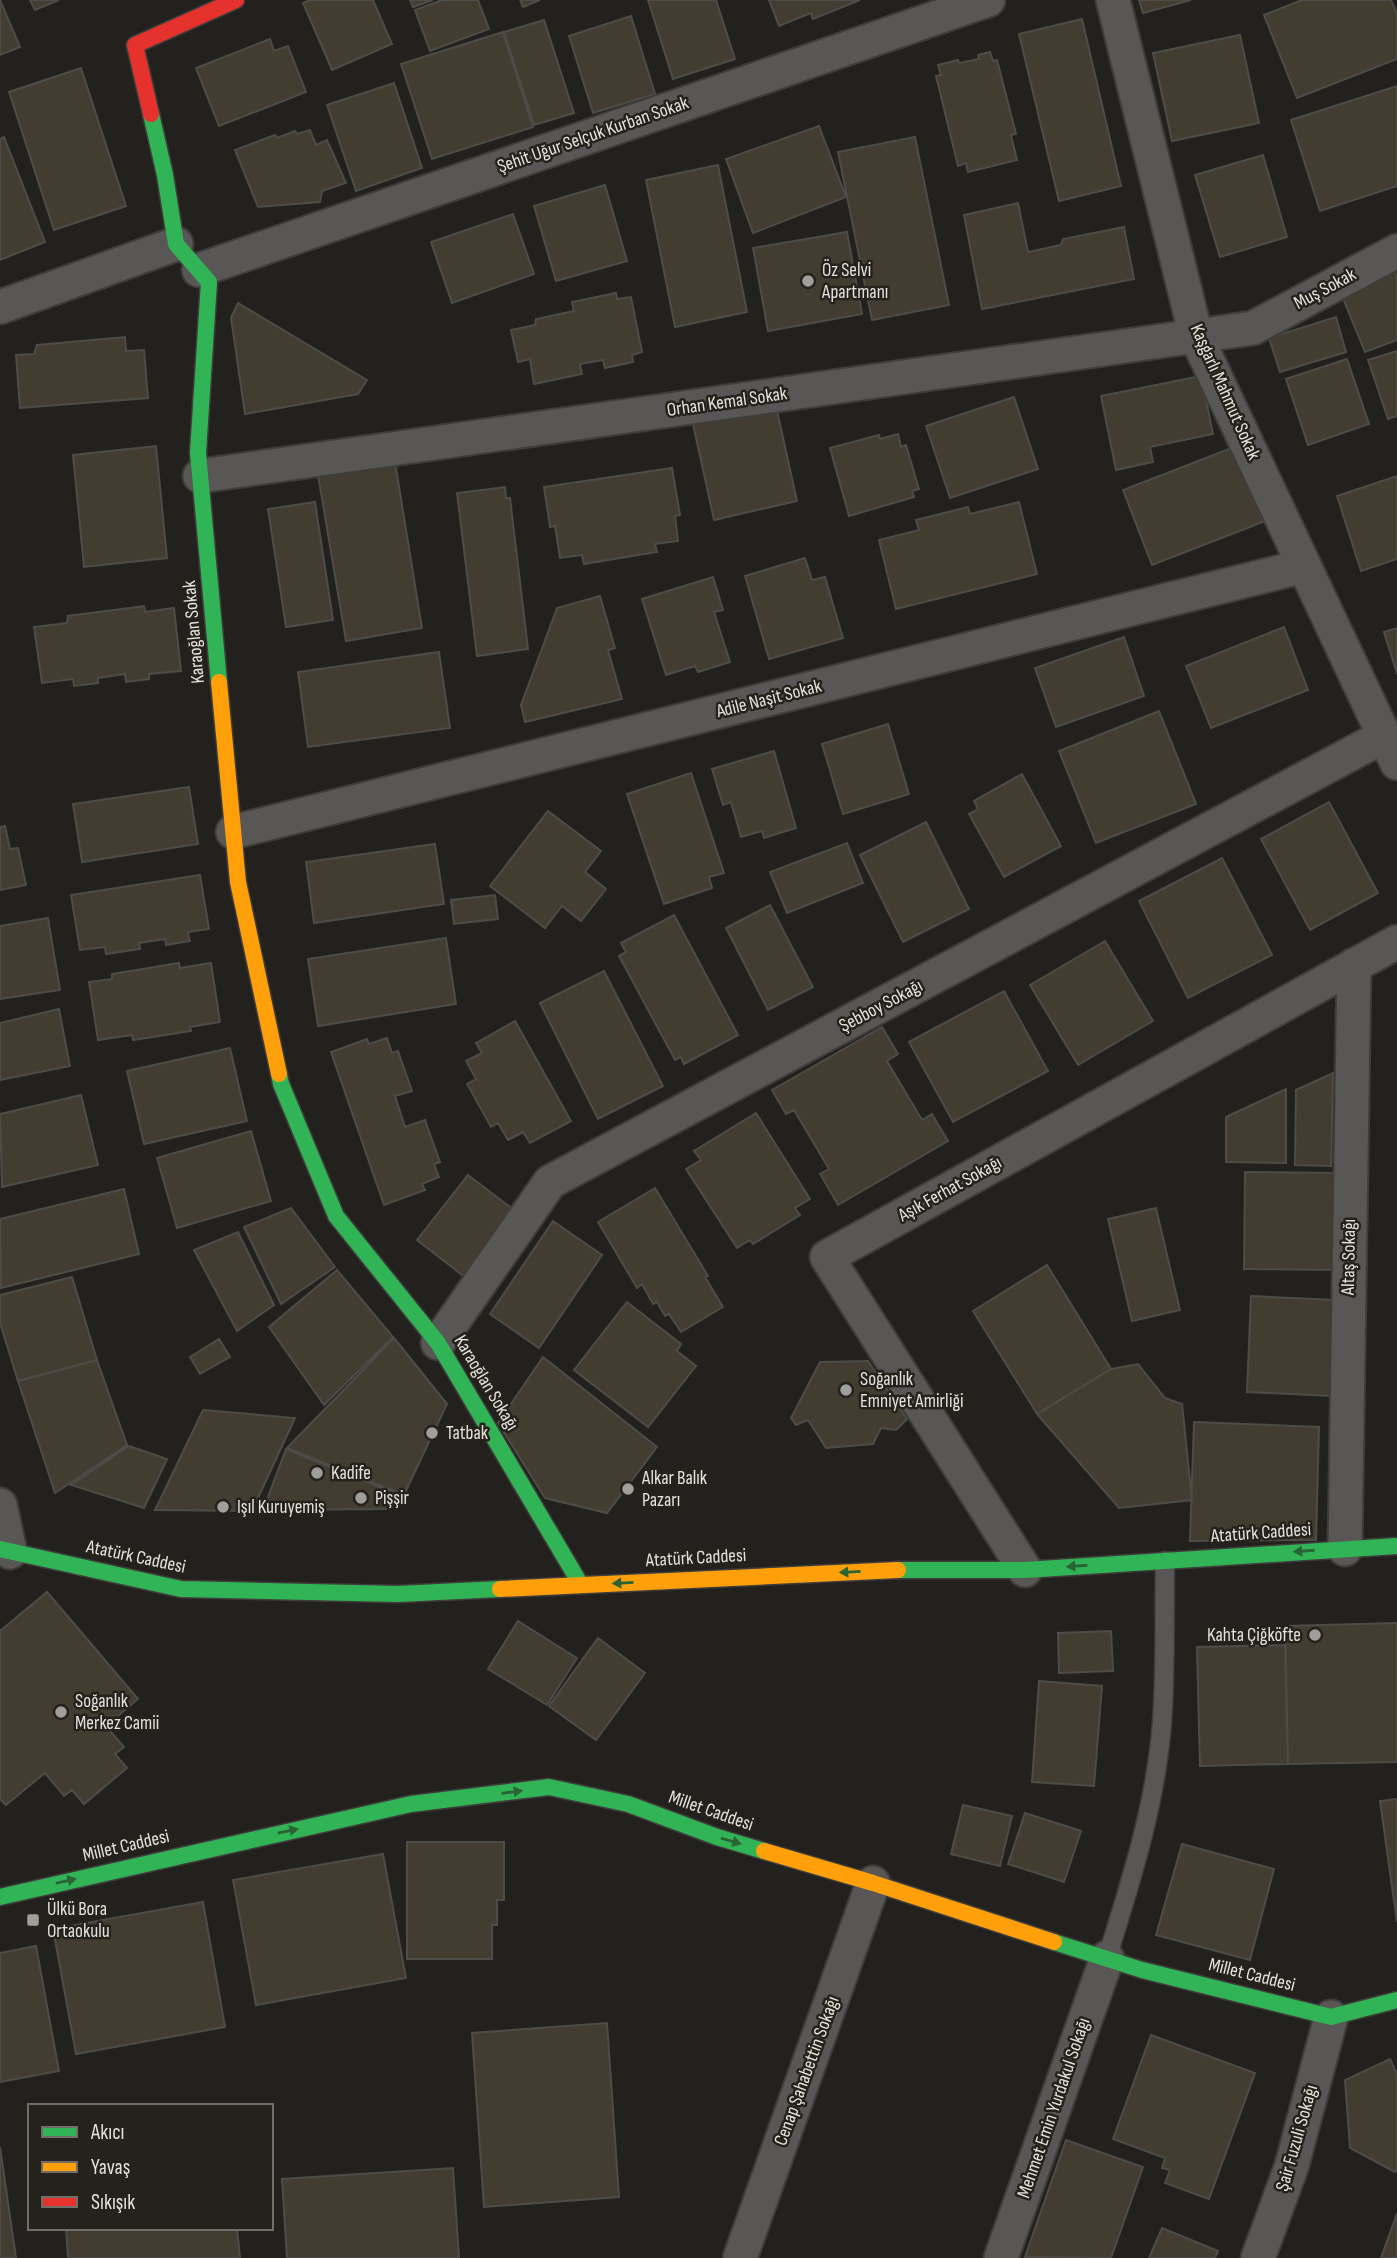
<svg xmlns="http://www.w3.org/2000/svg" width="1397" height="2258" viewBox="0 0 1397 2258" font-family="'Sofia Sans Condensed',sans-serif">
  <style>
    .building { fill: #433d31; stroke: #4d4c49; stroke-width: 2 }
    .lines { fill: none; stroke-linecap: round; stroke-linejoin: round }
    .lane-casing { stroke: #3f3d3b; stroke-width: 21 }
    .street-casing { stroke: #3f3d3b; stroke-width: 37 }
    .fast-casing { stroke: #3f3d3b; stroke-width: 19 }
    .slow-casing { stroke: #3f3d3b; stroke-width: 19 }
    .jam-casing { stroke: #3f3d3b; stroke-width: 19 }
    .lane { stroke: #595755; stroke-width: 18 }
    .street { stroke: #595755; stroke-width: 33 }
    .fast { stroke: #30b455; stroke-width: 16 }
    .slow { stroke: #ff9f0a; stroke-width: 16 }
    .jam { stroke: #e5322d; stroke-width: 16 }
    .oneway { fill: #2a6436 }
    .poi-dot { fill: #a09e9a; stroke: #25221c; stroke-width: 2.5 }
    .labels { text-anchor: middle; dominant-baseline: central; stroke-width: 5; stroke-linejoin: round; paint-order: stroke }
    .street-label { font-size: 19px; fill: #e4e1dd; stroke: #25221c }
    .poi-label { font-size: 19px; fill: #e4e1dd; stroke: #25221c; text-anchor: start }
  </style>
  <rect width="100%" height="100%" fill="#23211e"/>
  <!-- building -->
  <path class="building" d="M0,0L20,47L0,55Z
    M30,0H59L35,10Z
    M310,0H373L392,44L332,70L303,3Z
    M410,0H433L413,7Z
    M442,0H478L489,29L430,51L415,10Z
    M520,0H540L523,7Z
    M648,0H716L735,59L673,79Z
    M769,0H860L813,19L811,13L779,26Z
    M1139,0H1191L1143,13Z
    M1302,0H1391L1397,14V59L1297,98L1264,15Z
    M631,16L655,94L593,113L569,36Z
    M1082,19L1121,186L1059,201L1019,34Z
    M544,20L574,113L534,125L504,32Z
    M503,32L533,127L432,159L401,64Z
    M1240,35L1259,123L1172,141L1153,53Z
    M270,39L274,51L288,46L306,92L219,126L196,68Z
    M990,52L993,61L997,60L1016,134L1011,135L1017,160L968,172L966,163L958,166L936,76L941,75L938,65L958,60L959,63L979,59L978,55Z
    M81,68L126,206L54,230L9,92Z
    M394,83L422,168L356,191L327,105Z
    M1397,86V186L1320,211L1291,120Z
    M819,126L846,197L753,233L726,159Z
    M310,130L316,145L327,140L346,183L322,191L320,202L258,207L235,150L275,135L277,138L295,131L297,134Z
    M4,137L45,242L0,260V139Z
    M915,137L949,305L872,320L838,152Z
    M1263,155L1287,237L1220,257L1195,175Z
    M718,165L747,312L675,327L646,180Z
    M605,185L627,261L556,281L534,206Z
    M1018,203L1028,252L1061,245L1063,239L1124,227L1134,279L982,309L964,215Z
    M513,214L534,274L452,303L431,242Z
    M847,232L862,314L768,331L753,248Z
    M1394,270L1397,276V340L1365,352L1340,291Z
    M616,293L617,299L631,297L642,352L632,355L633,362L605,368L603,360L580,364L582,374L534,384L530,359L518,362L511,330L535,325L536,319L574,311L572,302Z
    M238,303L367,380L358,394L245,414L231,318Z
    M1336,317L1346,352L1280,372L1269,338Z
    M125,337L126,351L144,350L148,398L20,408L16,355L34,354L37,345Z
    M1397,351V416L1388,419L1368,360Z
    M1347,359L1369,424L1308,445L1286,379Z
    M1201,376L1213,434L1150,447L1153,462L1116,470L1101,396Z
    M1014,397L1038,469L950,498L926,426Z
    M776,406L797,501L714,520L693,424Z
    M898,434L901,447L906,445L919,489L912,491L914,497L849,516L830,448L879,435L880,439Z
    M156,446L167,558L84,567L73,455Z
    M1234,447L1263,522L1152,565L1123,490Z
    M394,456L422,628L346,641L317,469Z
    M672,468L680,515L675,516L678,541L655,544L657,552L584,564L582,555L560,558L555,526L550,527L544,487Z
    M1397,476V559L1361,571L1337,496Z
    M505,487L506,498H510L528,649L477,656L457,493Z
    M315,502L333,620L286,627L268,509Z
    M1019,502L1037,574L896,609L879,540L919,530L916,520L968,507L970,514Z
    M805,558L812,580L825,577L843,638L769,659L745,576Z
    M713,577L723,610L714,612L730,662L698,672L695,666L666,675L642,599Z
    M600,596L615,648L608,650L622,699L525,722L521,705L557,608Z
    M144,606L145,612L174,608L181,671L149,674V679L126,682L125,674L98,678V683L74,686L73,679L42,683L34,627L67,623L68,616Z
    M1284,627L1308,690L1211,728L1186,666Z
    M1397,628V674L1384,632Z
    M1124,637L1144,696L1056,727L1035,668Z
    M439,652L450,728L308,747L298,672Z
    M1159,711L1196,804L1096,843L1059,751Z
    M888,724L909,794L843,814L822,744Z
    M774,751L796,828L764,838L762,831L741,837L731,802L723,805L712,769Z
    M691,773L724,873L709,877L712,888L664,904L627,794Z
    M1022,774L1061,846L1004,877L969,814L978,809L974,801Z
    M189,787L198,844L82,862L73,804Z
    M1329,802L1378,893L1310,930L1261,839Z
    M548,811L601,851L585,872L606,889L581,921L562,906L545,928L490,886Z
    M926,822L969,909L903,942L860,855Z
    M5,826L10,849L18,848L26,885L0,890V827Z
    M847,843L863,883L787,913L770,872Z
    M435,844L444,904L314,923L306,862Z
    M1222,858L1272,955L1188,998L1139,901Z
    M200,875L209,929L188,932L190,941L166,945L165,939L139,943L140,949L106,954L105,947L80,950L71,895Z
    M495,895L498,919L454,924L451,900Z
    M770,905L813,987L768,1010L726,928Z
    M674,915L738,1035L684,1064L681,1057L675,1060L619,956L626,952L621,943Z
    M48,918L60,990L0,999V926Z
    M446,938L456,1004L318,1026L308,959Z
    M1105,941L1153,1021L1078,1065L1030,985Z
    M179,963L180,968L211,963L220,1022L190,1027L191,1031L133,1040L132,1035L98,1040L89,982L112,979V974Z
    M604,971L663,1086L598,1119L540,1003Z
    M1004,991L1048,1071L953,1122L909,1042Z
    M59,1009L70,1066L0,1080V1023Z
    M515,1021L571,1121L530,1143L523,1132L508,1140L498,1123L491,1127L467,1084L476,1079L466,1061L482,1053L476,1043Z
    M882,1027L898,1054L887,1061L922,1120L932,1114L948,1141L838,1205L820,1174L829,1169L794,1110L786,1114L772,1090Z
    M387,1038L392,1053L398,1051L412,1091L395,1096L405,1127L425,1120L440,1162L434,1164L439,1177L422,1184L425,1190L384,1205L331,1052L367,1039L369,1044Z
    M230,1048L247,1121L144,1144L127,1071Z
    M1333,1073L1331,1166L1295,1165L1296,1090Z
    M1286,1089V1163L1226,1162V1117Z
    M81,1095L98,1165L2,1187L0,1114Z
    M756,1113L810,1199L795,1208L800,1215L753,1244L750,1240L737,1248L686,1169L701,1160L694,1151Z
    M251,1131L271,1201L177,1228L157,1158Z
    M1245,1172L1343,1173L1342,1270L1244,1269Z
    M468,1175L522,1216L471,1282L417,1240Z
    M655,1188L708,1276L705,1277L723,1307L681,1332L669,1314L665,1316L657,1302L653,1304L642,1284L637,1288L598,1222Z
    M124,1189L139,1254L1,1288L0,1219Z
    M291,1208L335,1267L281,1304L244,1227Z
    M1156,1208L1180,1310L1132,1321L1108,1219Z
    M553,1221L602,1255L539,1348L490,1314Z
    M238,1232L274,1305L237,1331L194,1250Z
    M1047,1265L1111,1369L1037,1414L973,1311Z
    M337,1270L393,1337L324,1405L269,1327Z
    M72,1277L97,1360L18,1381L0,1323V1295Z
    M1251,1296L1335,1300L1331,1396L1247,1392Z
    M627,1302L681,1344L677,1351L696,1366L648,1427L574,1370Z
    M394,1338L447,1404L404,1495L287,1448Z
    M219,1339L230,1357L200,1374L190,1357Z
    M543,1357L657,1447L607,1513L545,1498L498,1423Z
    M97,1360L127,1445L55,1493L18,1381Z
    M868,1361L907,1419L896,1430L881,1428L873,1444L826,1448L808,1420L796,1425L791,1418L820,1362Z
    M1138,1364L1165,1398L1182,1404L1192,1500L1119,1508L1037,1414L1111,1369Z
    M203,1410L295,1418L252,1511L155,1510Z
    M1194,1422L1319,1427L1316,1540L1190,1541Z
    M129,1446L167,1459L144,1508L71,1485Z
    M286,1449L402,1496L390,1509L263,1510Z
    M47,1592L138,1699L106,1726L124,1747L115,1754L127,1768L84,1804L72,1790L64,1796L45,1773L6,1805L0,1799V1631Z
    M518,1621L577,1658L547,1705L488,1669Z
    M1397,1623V1762L1288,1764L1285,1626Z
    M1111,1631L1113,1671L1059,1673L1058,1633Z
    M598,1638L645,1673L596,1740L549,1706Z
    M1285,1645L1288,1764L1200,1766L1197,1647Z
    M1039,1681L1102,1686L1094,1786L1032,1782Z
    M1397,1799V1922L1380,1801Z
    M963,1805L1012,1816L1000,1866L951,1854Z
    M1025,1813L1081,1831L1064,1882L1008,1864Z
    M407,1842H504V1900H497V1925H492V1959H407Z
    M1182,1844L1274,1869L1250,1960L1156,1935Z
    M383,1854L406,1978L256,2005L233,1880Z
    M203,1902L225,2027L76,2054L53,1929Z
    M36,1946L59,2071L0,2082V1953Z
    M607,2023L619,2197L484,2207L472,2033Z
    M1151,2035L1255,2073L1209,2199L1165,2183L1170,2170L1162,2168L1165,2158L1113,2139Z
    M1390,2059L1397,2074V2171L1395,2172L1350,2148L1345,2080Z
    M1066,2140L1143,2167L1111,2258L1025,2257Z
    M0,2147L16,2258H0Z
    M453,2168L459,2258H287L282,2179Z
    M1397,2213V2258H1381Z
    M66,2228H237L240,2258H68Z
    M1162,2228L1218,2251L1215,2258H1149Z"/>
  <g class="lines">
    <!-- lane casing -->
    <g class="lane-casing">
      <path id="lane" d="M1107,1958C1131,1881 1156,1803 1162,1722C1166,1669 1164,1614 1165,1561"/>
    </g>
    <!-- street casing -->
    <g class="street-casing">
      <path id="street" d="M1113,0L1196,336L1397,763
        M199,270L988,0
        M0,307L176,244
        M200,476L1253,328L1397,251
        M233,832L1304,566
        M438,1343L550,1182L1384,736
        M0,1505L10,1552
        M1345,1549L1354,965
        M1025,1570L827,1257L1397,942
        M740,2258L873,1883
        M1001,2258L1107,1958
        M1258,2258L1292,2165L1331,2017"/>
    </g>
    <!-- fast casing -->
    <g class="fast-casing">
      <path id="fast" d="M151,114L165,175L176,244L209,282L198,453L219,682
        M279,1074L281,1084L336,1216L438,1343L581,1585
        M0,1549L181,1589L398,1594L500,1589
        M898,1570H1025L1397,1546
        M0,1897L411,1804L549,1787L628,1804L717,1837L764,1851
        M1054,1942L1142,1970L1331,2017L1397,2000"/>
    </g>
    <!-- slow casing -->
    <g class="slow-casing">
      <path id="slow" d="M219,682L238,882L279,1074
        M500,1589L898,1570
        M764,1851L873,1883L1054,1942"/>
    </g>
    <!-- jam casing -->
    <g class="jam-casing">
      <path id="jam" d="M151,114L135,45L236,0"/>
    </g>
    <!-- lane -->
    <use href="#lane" class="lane"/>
    <!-- street -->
    <use href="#street" class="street"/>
    <!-- fast -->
    <use href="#fast" class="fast"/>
    <!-- slow -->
    <use href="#slow" class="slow"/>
    <!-- jam -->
    <use href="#jam" class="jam"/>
  </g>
  <!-- one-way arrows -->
  <defs><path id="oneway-solid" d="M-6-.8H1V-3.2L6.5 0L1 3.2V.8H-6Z" transform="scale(1.75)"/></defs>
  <g class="oneway">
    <use href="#oneway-solid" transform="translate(1304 1551) rotate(176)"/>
    <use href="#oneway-solid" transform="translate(1077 1566) rotate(176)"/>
    <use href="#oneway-solid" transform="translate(850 1572) rotate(177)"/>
    <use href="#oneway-solid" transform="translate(623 1583) rotate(177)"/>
    <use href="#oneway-solid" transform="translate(512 1792) rotate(-7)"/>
    <use href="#oneway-solid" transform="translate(288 1831) rotate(-12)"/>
    <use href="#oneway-solid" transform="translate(731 1841) rotate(16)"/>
    <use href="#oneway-solid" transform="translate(66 1881) rotate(-13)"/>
  </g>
  <!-- markers -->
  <g class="poi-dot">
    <circle cx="808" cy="281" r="7"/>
    <circle cx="846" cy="1390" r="7"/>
    <circle cx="432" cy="1433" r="7"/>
    <circle cx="317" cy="1473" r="7"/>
    <circle cx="628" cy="1489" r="7"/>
    <circle cx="361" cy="1498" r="7"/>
    <circle cx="223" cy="1507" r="7"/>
    <circle cx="1315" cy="1635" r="7"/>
    <circle cx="61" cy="1712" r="7"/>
    <rect x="26" y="1913" width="14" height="14" rx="3.5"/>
  </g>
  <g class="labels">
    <!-- street labels -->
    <g class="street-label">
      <text transform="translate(593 135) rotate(-19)">Şehit Uğur Selçuk Kurban Sokak</text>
      <text transform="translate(1325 289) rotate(-28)">Muş Sokak</text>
      <text transform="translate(1225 392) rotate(66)">Kaşgarlı Mahmut Sokak</text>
      <text transform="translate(727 402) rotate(-8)">Orhan Kemal Sokak</text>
      <text transform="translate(194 632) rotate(-95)">Karaoğlan Sokak</text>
      <text transform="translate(769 699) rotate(-14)">Adile Naşit Sokak</text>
      <text transform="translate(881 1006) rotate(-28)">Şebboy Sokağı</text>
      <text transform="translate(950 1189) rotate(-29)">Aşık Ferhat Sokağı</text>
      <text transform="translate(1349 1257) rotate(-89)">Altaş Sokağı</text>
      <text transform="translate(486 1383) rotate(59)">Karaoğlan Sokağı</text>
      <text transform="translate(1261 1533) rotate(-4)">Atatürk Caddesi</text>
      <text transform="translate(136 1557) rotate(12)">Atatürk Caddesi</text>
      <text transform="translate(696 1558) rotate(-3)">Atatürk Caddesi</text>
      <text transform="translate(711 1811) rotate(19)">Millet Caddesi</text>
      <text transform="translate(126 1846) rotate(-13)">Millet Caddesi</text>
      <text transform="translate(1252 1975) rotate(14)">Millet Caddesi</text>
      <text transform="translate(807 2071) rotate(-70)">Cenap Şahabettin Sokağı</text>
      <text transform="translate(1054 2108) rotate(-71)">Mehmet Emin Yurdakul Sokağı</text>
      <text transform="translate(1297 2138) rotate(-74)">Şair Fuzuli Sokağı</text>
    </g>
    <!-- poi labels -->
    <g class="poi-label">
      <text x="822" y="270">Öz Selvi<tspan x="822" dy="22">Apartmanı</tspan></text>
      <text x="860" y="1379">Soğanlık<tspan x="860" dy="22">Emniyet Amirliği</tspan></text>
      <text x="446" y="1433">Tatbak</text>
      <text x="331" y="1473">Kadife</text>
      <text x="642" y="1478">Alkar Balık<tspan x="642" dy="22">Pazarı</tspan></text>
      <text x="375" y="1498">Pişşir</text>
      <text x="237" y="1507">Işıl Kuruyemiş</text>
      <text x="1301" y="1635" text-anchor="end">Kahta Çiğköfte</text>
      <text x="75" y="1701">Soğanlık<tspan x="75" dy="22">Merkez Camii</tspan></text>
      <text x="47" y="1909">Ülkü Bora<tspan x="47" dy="22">Ortaokulu</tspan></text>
    </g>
  </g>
  <!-- legend -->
  <rect x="28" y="2104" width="245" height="126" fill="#25221c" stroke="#716e69" stroke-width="2"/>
  <rect x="42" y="2127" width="35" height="10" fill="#30b455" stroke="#716e69" stroke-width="2"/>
  <text x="91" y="2139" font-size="21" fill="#e4e1dd">Akıcı</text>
  <rect x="42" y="2162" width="35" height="10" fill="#ff9f0a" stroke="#716e69" stroke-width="2"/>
  <text x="91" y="2174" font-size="21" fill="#e4e1dd">Yavaş</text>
  <rect x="42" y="2197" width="35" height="10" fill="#e5322d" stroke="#716e69" stroke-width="2"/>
  <text x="91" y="2209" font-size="21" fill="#e4e1dd">Sıkışık</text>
</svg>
